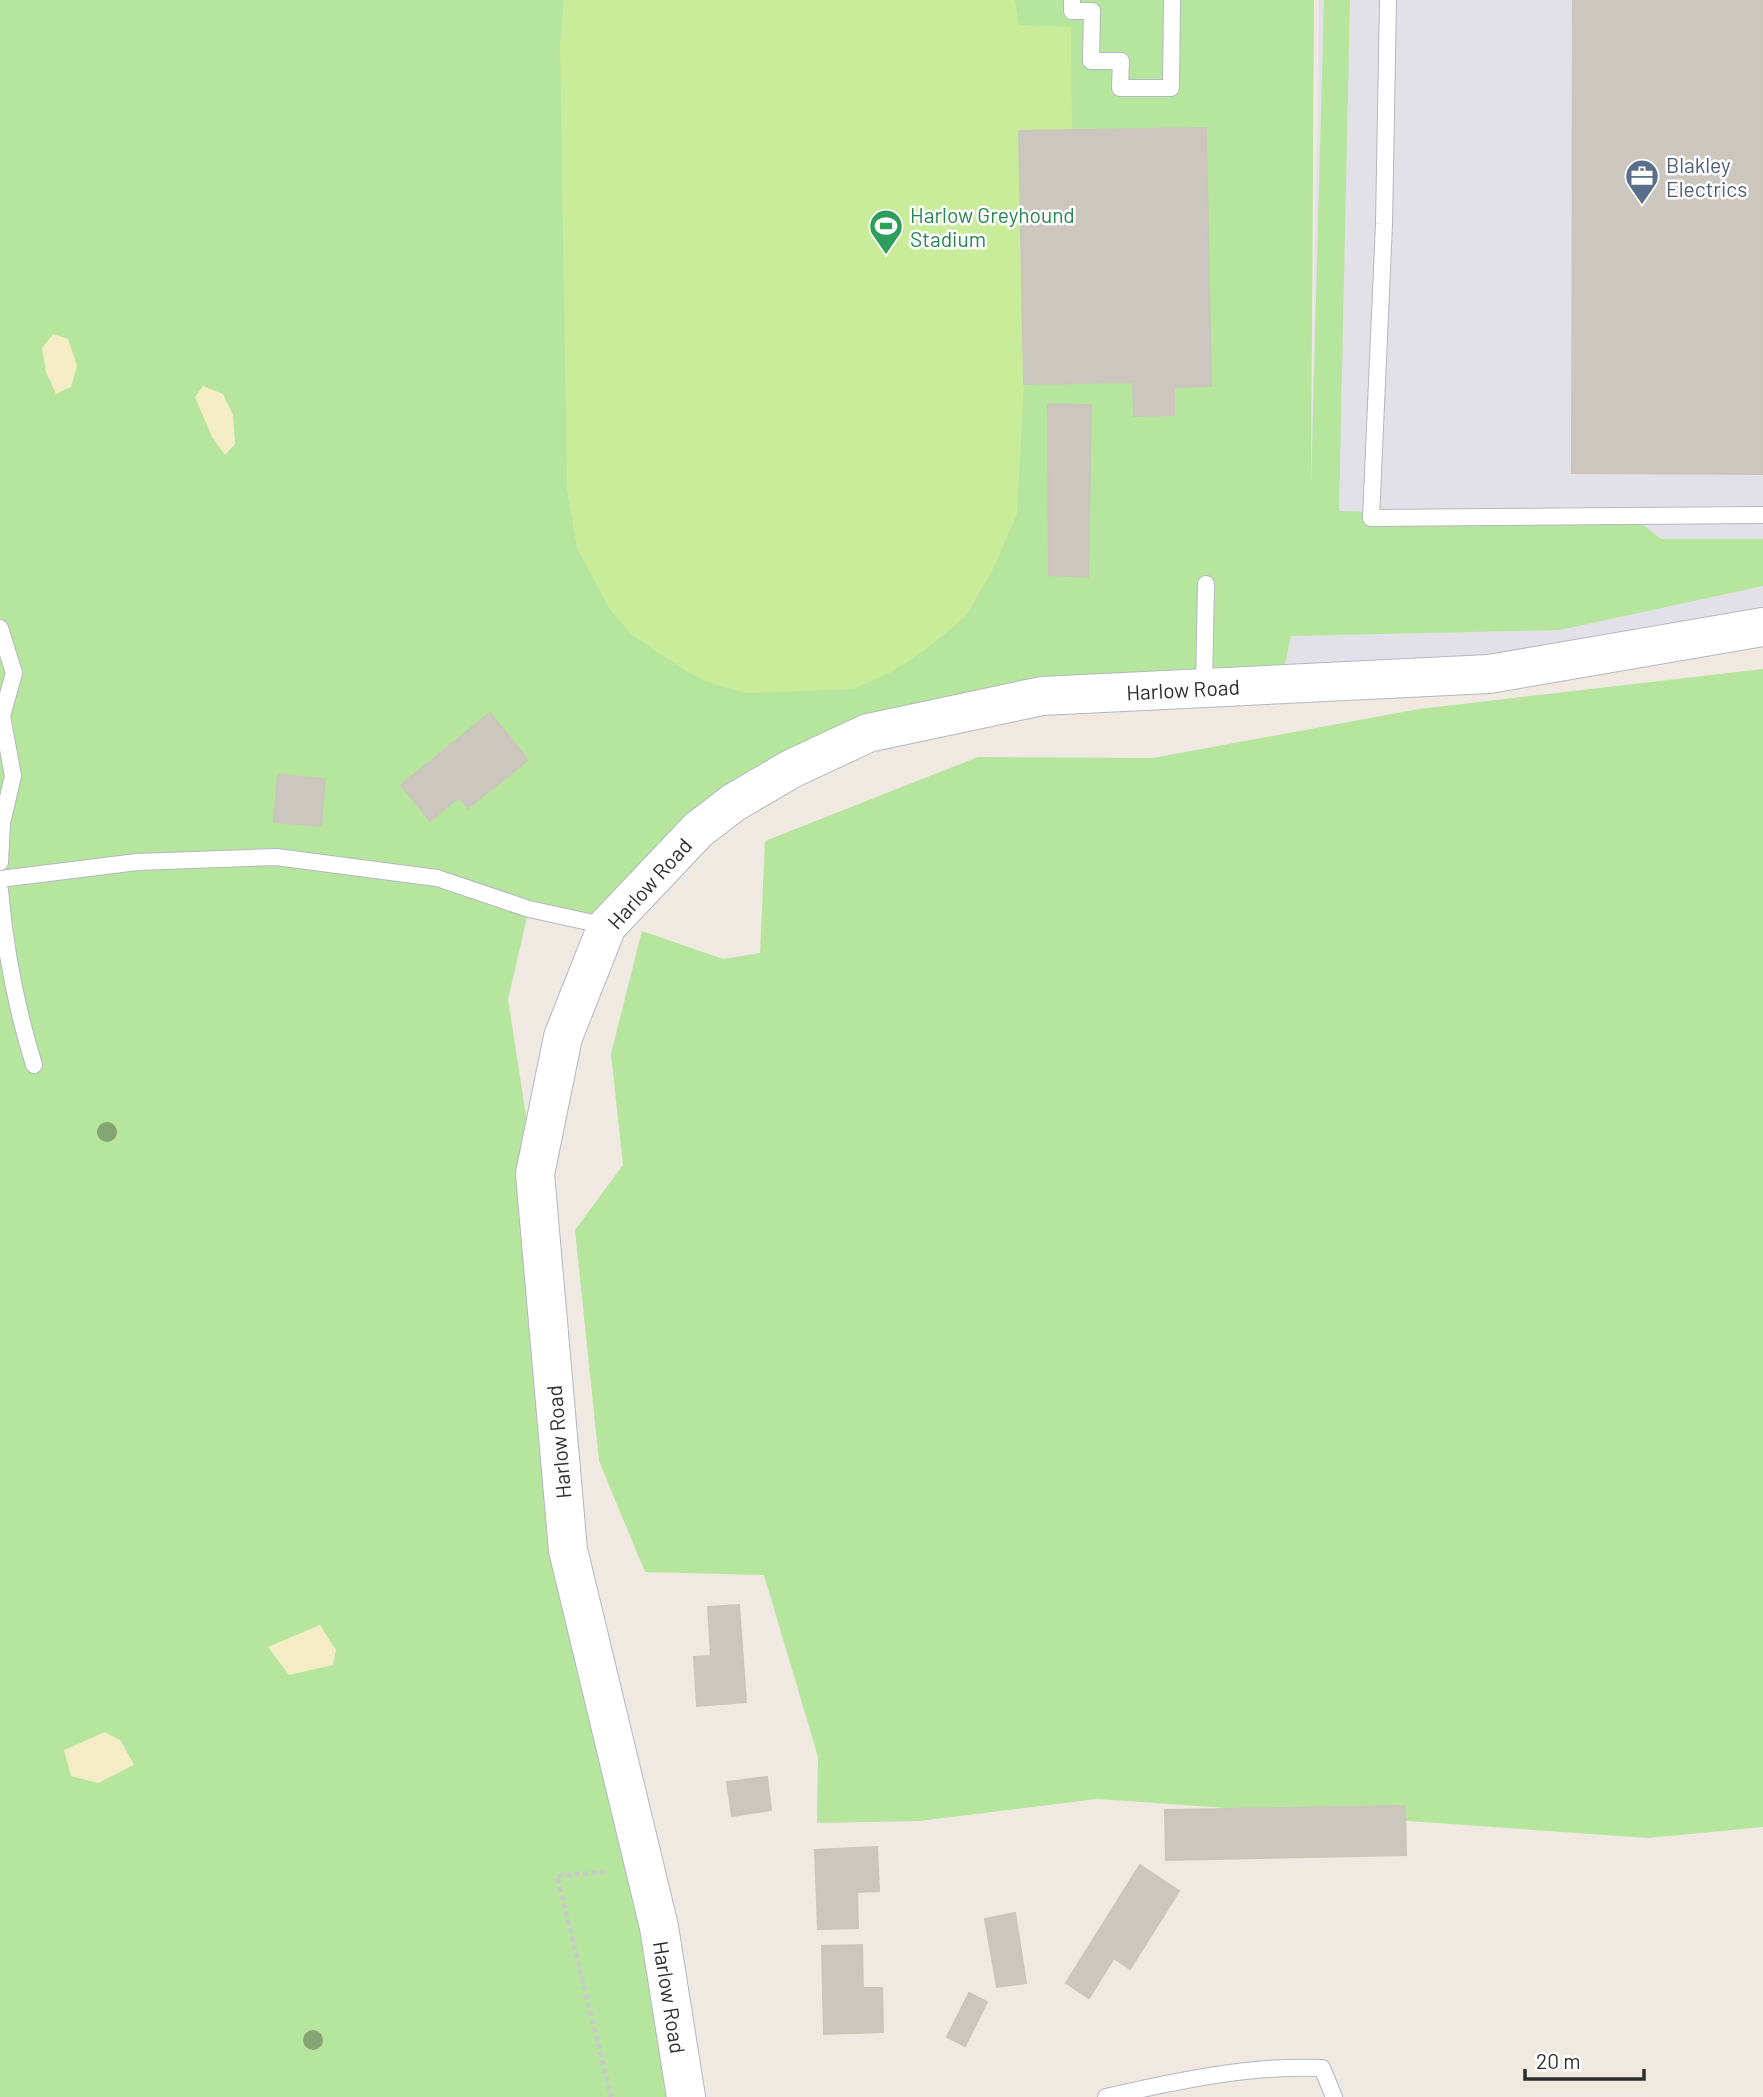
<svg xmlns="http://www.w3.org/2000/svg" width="1763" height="2097" viewBox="0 0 1763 2097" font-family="Barlow,sans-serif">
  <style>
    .industrial { fill: #e3e1e8 }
    .green { fill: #b6e59e }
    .sand { fill: #f3ecc5 }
    .pitch { fill: #c9ec9a }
    .building { fill: #cbc7bf; stroke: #cbc5ba; stroke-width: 2 }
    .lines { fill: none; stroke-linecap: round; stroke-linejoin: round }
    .service-casing { stroke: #b4b7c1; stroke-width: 18 }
    .tertiary-casing { stroke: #b4b7c1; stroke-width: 40 }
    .path { stroke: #c9c9c9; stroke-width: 4.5; stroke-dasharray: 5 3.5; stroke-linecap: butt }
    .service { stroke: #fff; stroke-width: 16 }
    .tertiary { stroke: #fff; stroke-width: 38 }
    .tree { fill: #84a574 }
    .labels { text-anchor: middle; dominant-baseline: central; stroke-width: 5; stroke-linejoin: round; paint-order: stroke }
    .service-label { font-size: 21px; fill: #4e5e75; stroke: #fff; text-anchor: start }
    .leisure-label { font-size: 21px; fill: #27864d; stroke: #fff; text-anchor: start }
    .street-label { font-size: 21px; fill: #2e2e2e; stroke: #fff }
  </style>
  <rect width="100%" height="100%" fill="#efe9e1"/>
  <!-- industrial -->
  <path class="industrial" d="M1319,0H1763V629L1281,685L1310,548Z"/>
  <!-- green -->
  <path class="green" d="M0,0H1314L1311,488L1324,0H1350L1339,511L1633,517L1661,539H1763V586L1560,630L1291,636L1281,685L1121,692L791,769L607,926L529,909L508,999L535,1174L559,1453L686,2097H0Z
    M1763,669V1827L1648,1838L1098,1799L919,1821L817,1823L818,1757L764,1575L645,1572L599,1461L575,1230L623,1165L611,1054L642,931L723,959L760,953L765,841L978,757L1153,758L1419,709Z"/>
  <!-- sand -->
  <path class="sand" d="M53,334L68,339L77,366L71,387L56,394L46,372L42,348Z
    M203,386L223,394L233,415L235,444L225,455L212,437L195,397Z
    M320,1625L336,1650L333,1665L289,1675L268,1647Z
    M105,1732L121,1741L134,1765L98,1783L71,1776L64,1750Z"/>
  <!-- pitch -->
  <path class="pitch" d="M564,0H1015L1019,25L1071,27L1072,130L1206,128L1211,386L1174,387V415L1134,416L1133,382L1024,384L1017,514L993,569L965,617L925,650L891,672L854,689L745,693L704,681L661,655L631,634L609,608L577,548L567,489L560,43Z"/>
  <!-- building -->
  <path class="building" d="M1573,0H1763V474L1572,473Z
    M1206,128L1211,386L1174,387V415L1134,416L1133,382L1024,384L1019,131Z
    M1048,404L1091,405L1088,577L1049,575Z
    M490,713L528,760L468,808L459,797L430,821L401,785Z
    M278,775L325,779L321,826L274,822Z
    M739,1605L746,1702L697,1706L694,1657L711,1656L708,1607Z
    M767,1777L771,1810L732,1816L727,1782Z
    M1405,1806L1406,1855L1166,1860L1165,1810Z
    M877,1847L879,1891L857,1892L858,1928L818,1929L815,1850Z
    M1140,1865L1179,1891L1130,1969L1114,1958L1089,1998L1066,1983Z
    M1015,1913L1026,1983L997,1987L985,1919Z
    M862,1945L863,1988H882L883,2032L824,2034L822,1946Z
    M969,1993L987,2002L965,2046L947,2037Z"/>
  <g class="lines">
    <!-- service casing -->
    <g class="service-casing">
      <path id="service" d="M1072,0V11H1092L1091,61H1121L1120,88H1171L1172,0
        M1388,0L1384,224L1371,518L1763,515
        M0,628L14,673L2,716L13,776L2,823L0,862
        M1204,688L1206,584
        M0,879L137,862L276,857L437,878L529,909L607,926
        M0,890C5,950 16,1007 34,1065
        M1106,2097C1176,2081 1250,2065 1322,2068L1334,2097"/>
    </g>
    <!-- tertiary casing -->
    <g class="tertiary-casing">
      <path id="tertiary" d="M686,2097L659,1927L568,1550L535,1174L563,1037L607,926L698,830L733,803L791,769L868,733L1042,696L1489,674L1763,627"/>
    </g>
    <!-- path -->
    <path class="path" d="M605,1872L557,1876L611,2097"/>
    <!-- service -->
    <use href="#service" class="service"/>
    <!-- tertiary -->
    <use href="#tertiary" class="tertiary"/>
  </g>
  <!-- trees -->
  <g class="tree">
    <circle cx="107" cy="1132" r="10"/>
    <circle cx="313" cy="2040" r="10"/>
  </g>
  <!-- icons -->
  <defs>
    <g id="office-pin" transform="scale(1.75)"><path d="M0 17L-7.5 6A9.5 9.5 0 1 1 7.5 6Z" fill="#5c6f8a" stroke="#fff"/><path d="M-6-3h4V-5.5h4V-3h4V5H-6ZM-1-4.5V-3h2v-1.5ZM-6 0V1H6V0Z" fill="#fff"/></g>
    <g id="stadium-pin" transform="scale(1.75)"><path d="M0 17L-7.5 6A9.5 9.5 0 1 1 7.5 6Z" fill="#2e9e5b" stroke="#fff"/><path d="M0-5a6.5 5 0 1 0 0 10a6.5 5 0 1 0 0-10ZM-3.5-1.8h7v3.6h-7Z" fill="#fff"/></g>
  </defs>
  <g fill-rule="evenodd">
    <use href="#office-pin" x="1642" y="176"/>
    <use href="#stadium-pin" x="886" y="226"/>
  </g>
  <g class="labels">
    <!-- service labels -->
    <g class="service-label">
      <text x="1666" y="164">Blakley<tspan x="1666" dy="24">Electrics</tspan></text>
    </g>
    <!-- leisure labels -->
    <g class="leisure-label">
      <text x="910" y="214">Harlow Greyhound<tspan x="910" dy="24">Stadium</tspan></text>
    </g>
    <!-- street labels -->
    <g class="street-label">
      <text transform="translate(1183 689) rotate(-3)">Harlow Road</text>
      <text transform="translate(649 883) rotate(-48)">Harlow Road</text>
      <text transform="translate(558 1442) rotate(-95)">Harlow Road</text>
      <text transform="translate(670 1997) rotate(81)">Harlow Road</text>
    </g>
  </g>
  <!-- scale -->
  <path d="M1525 2069v10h119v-10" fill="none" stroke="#2e2e2e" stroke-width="3.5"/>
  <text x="1536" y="2069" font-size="21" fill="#2e2e2e" stroke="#ffffff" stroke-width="5" paint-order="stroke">20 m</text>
</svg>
